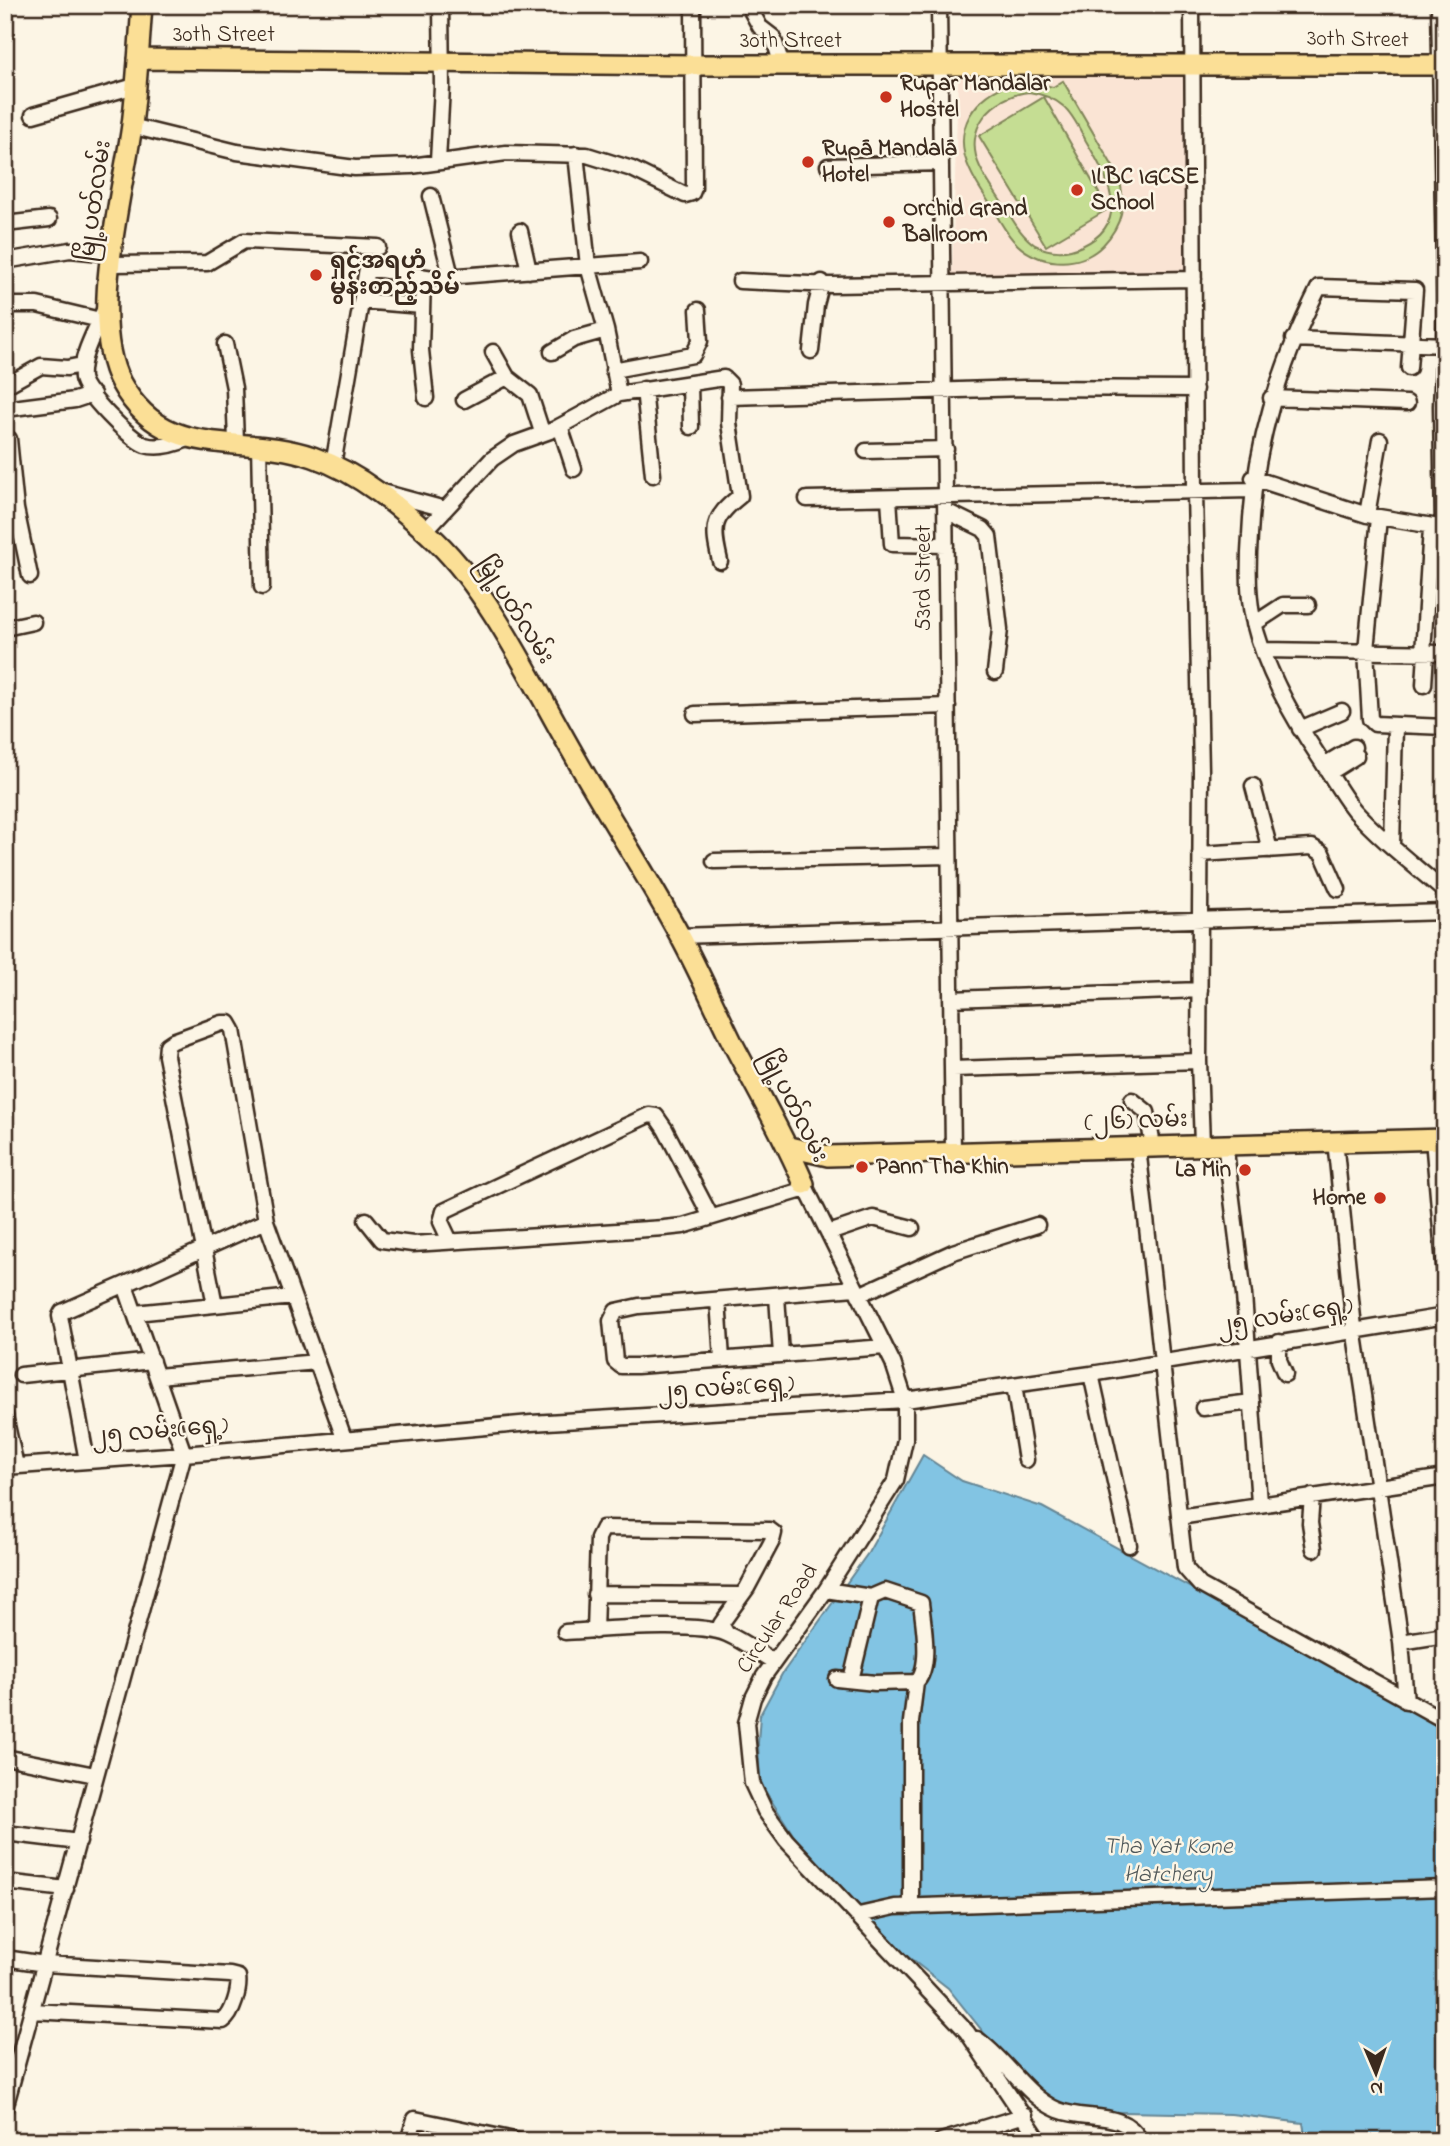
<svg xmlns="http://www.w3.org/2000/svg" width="1450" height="2146" viewBox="0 0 1450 2146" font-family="'Indie Flower','Noto Sans Myanmar',sans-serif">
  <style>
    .built { fill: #fae4d4 }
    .green { fill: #c5dd93; stroke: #808458; stroke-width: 2; fill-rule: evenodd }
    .water { fill: #82c4e3; stroke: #668694; stroke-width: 2 }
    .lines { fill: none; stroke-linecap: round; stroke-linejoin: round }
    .minor-casing { stroke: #3b2a1e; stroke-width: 19 }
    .major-casing { stroke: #3b2a1e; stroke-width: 24 }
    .minor { stroke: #fcf5e5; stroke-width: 14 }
    .major { stroke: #fbdf96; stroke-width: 19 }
    .poi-dot { fill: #c8321e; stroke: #fcf5e5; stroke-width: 2.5 }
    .labels { text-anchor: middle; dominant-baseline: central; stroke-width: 5; stroke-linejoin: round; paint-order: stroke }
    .street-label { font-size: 23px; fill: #3b2a1e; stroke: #fcf5e5 }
    .poi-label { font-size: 23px; font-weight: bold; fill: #3b2a1e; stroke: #fcf5e5; text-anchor: start }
    .water-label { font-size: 24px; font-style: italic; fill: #505859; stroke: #fcf5e5 }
  </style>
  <rect width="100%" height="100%" fill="#fcf5e5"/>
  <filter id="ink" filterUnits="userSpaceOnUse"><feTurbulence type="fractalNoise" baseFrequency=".0143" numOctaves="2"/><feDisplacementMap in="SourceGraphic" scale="14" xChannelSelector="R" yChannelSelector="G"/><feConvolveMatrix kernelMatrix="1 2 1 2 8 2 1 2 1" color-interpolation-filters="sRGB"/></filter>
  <g filter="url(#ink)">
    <!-- built -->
    <path class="built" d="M1187,72L1189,270L952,275L958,78Z"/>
    <!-- green -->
    <path class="green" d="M1026,81L1053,87L1063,81L1119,177C1126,204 1123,224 1103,245C1079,270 1035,266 1013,240C1004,230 997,216 990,204C980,189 970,174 965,157C954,116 989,84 1026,81ZM1029,92C1042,94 1053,97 1063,106C1073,114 1080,130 1086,141C1106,175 1134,222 1082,246C1067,253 1050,253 1035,245C1020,235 1012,218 1002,203C995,192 986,180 980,167C962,129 992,96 1029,92Z
      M1044,97L1108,209L1046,246L979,136Z"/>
    <!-- water -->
    <path class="water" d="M923,1455L962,1481L1042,1507L1445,1726V2141H1306L1303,2123L1231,2114L1064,2111L1004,2058L948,1988L883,1937L799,1844L760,1783L758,1743L760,1715L782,1674L868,1553Z"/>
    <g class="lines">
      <!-- minor casing -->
      <g class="minor-casing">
        <path id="minor" d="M748,5L760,27L773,37L782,65
          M939,5L953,1151
          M1192,5L1195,492L1201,771L1199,1061L1202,1144
          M1439,5L1445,321
          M33,115L135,86
          M131,126L237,152L355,168L411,166L506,153L587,155L632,169L685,195L692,193L694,188L693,5
          M576,154L588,266L606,330L619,394
          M438,161L442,87L441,5
          M828,166L941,163
          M431,196L451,276
          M5,224L49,219
          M520,231L529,271
          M5,261L70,250L112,254
          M111,264L207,263L244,241L378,247
          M423,278L421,350L426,398
          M740,281L832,285L1194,279
          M361,301L422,306
          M5,305H37L100,320
          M104,310C96,330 80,356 82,378C84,393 130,439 145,445C158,449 176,444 188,439
          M1293,339L1445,345
          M225,344L234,388L236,442
          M811,351L816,305L822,282
          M493,352L507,377
          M552,352L574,339L606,330
          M1409,368L1415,290L1319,287C1279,367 1254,446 1250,535C1248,563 1247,592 1253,619C1265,669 1291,715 1319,757C1331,775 1341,794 1354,810C1381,840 1414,865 1445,892
          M613,370L693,355L700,341L698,310
          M690,383L691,427
          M5,386L41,366L67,368L82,365
          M644,389L653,475
          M729,397L1024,388L1195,389
          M1271,398L1407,403
          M464,400L507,377L530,395L542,432
          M5,409L75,400L93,394
          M560,426L574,469
          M5,436L9,439L16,509L30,576
          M259,444L262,587
          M866,451L946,449
          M333,465L367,268L433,278L640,262
          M1253,478L1367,515L1445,528
          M382,492L445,509
          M889,498L892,544L946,545
          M807,499L1252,490
          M946,511L983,529L989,536L1000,629L995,672
          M1367,515L1380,440
          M1379,518L1366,650L1370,719L1375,724L1445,727
          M1443,528L1441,406L1445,322
          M424,532L492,459L514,444L553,430L619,394L724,378L730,384L729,423L740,496C712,518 712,527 720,561
          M1254,624L1283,605H1308
          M5,628L33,622
          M1264,650L1445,653
          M1423,653L1431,528
          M1424,685L1426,653
          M695,714L948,706
          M1300,729L1342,711
          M1324,765L1354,747
          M1329,773L1356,756
          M1253,786L1270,850
          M1392,846L1395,726
          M1200,854L1312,847L1322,853L1338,889
          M714,861L949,856
          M679,936L1445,912
          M951,999L1200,990
          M953,1069L1199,1061
          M1132,1100L1147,1112L1153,1146
          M1433,1139L1445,1276
          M1335,1140L1354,1328L1401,1642L1406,1701
          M1225,1143L1244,1295L1259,1503
          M1138,1147L1185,1568L1200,1585L1445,1721
          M804,1184L893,1363L905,1400V1440L896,1480L826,1590L764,1676L753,1698L746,1723L752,1783L765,1811L786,1840L967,2032L1040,2141
          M366,1220L382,1240L413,1244L664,1228L683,1226L806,1189
          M829,1233L873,1218L912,1228
          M450,1241L441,1222L444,1211L649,1115L656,1116L665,1129L711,1217
          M855,1288L639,1306L616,1311L611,1321L615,1361L621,1366H637L885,1347
          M859,1295L953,1252L1037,1225
          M777,1296L781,1355
          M718,1300L722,1359
          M215,1305L166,1056L167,1045L173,1041L222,1023H229L233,1030L266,1221L344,1438
          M135,1313L293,1297
          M1279,1342V1360L1285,1374
          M1091,1374L1129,1545
          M21,1375L152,1361
          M157,1376L317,1362
          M1014,1385L1026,1460
          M1203,1408L1252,1402
          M5,1416L16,1466
          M87,1461L60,1316L62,1312L128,1283
          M5,1467L184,1454L531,1423L905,1400L1091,1374L1445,1316
          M1312,1496L1310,1523L1314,1549
          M1179,1517L1445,1477
          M826,1590L871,1597L885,1591L921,1603C923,1622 932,1668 916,1682L875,1683L837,1679
          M595,1594L740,1595
          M595,1631L598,1538L603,1528L770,1530L774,1533L772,1541L747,1588L721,1624L727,1634
          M565,1632C602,1630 696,1621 727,1634C743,1641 759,1653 774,1662
          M1401,1642L1445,1635
          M851,1680L871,1597
          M5,1757L95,1775
          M5,1833L79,1842
          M5,1882L66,1889
          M911,1907V1722L916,1682
          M859,1915L895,1907L1445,1888
          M5,1958L45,1964L230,1975L238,1977C240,1989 233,2014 223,2021L32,2011
          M977,2039C1006,2059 1026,2097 1058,2110C1088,2122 1122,2108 1141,2141
          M5,2108L184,1454L127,1291L128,1283L266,1221
          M408,2141L415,2119L519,2141
          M941,2141L1025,2115"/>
      </g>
      <!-- major casing -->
      <g class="major-casing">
        <path id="major" d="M142,5C139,45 137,85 132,125C123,194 87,320 121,383C165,463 239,432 313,457C360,473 401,508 436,541C492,595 535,688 574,755C608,816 647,875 680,936C699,971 715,1008 733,1044C757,1090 784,1136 804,1184
          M138,59L694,65H1445
          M789,1147L828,1156L1445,1139"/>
      </g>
      <!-- minor -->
      <use href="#minor" class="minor"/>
      <!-- major -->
      <use href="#major" class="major"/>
    </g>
  </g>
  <!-- markers -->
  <g class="poi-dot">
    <circle cx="886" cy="97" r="7"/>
    <circle cx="808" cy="162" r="7"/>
    <circle cx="1077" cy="190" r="7"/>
    <circle cx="889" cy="222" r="7"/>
    <circle cx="316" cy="275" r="7"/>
    <circle cx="862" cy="1167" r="7"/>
    <circle cx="1245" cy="1170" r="7"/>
    <circle cx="1380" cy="1198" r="7"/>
  </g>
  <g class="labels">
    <!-- street labels -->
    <g class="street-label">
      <text x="224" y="35">30th Street</text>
      <text transform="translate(1358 40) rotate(1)">30th Street</text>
      <text x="791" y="41">30th Street</text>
      <text transform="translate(96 201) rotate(-82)">မြို့ပတ်လမ်း</text>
      <text transform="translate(924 578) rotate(-90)">53rd Street</text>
      <text transform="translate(514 611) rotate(57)">မြို့ပတ်လမ်း</text>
      <text transform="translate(793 1107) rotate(63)">မြို့ပတ်လမ်း</text>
      <text transform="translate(1136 1122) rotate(-2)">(၂၆) လမ်း</text>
      <text transform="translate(1285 1317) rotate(-9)">၂၅ လမ်း(ရှေ့)</text>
      <text transform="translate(726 1389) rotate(-4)">၂၅ လမ်း(ရှေ့)</text>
      <text transform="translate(160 1432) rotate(-5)">၂၅ လမ်း(ရှေ့)</text>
      <text transform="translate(778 1619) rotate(-56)">Circular Road</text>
    </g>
    <!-- poi labels -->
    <g class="poi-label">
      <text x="900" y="84">Rupar Mandalar<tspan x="900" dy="26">Hostel</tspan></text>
      <text x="822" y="149">Rupā Mandalā<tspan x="822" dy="26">Hotel</tspan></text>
      <text x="1091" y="177">ILBC IGCSE<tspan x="1091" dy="26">School</tspan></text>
      <text x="903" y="209">Orchid Grand<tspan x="903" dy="26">Ballroom</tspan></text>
      <text x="330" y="262">ရှင်အရဟံ<tspan x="330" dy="26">မွန်းတည့်သိမ်</tspan></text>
      <text x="876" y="1167">Pann Tha Khin</text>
      <text x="1231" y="1170" text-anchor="end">La Min</text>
      <text x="1366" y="1198" text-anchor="end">Home</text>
    </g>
    <!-- water labels -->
    <g class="water-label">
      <text x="1168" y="1847">Tha Yat Kone<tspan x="1168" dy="28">Hatchery</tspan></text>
    </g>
  </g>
  <!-- margin -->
  <rect width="1450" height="2146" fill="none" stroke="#fcf5e5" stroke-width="28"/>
  <rect x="14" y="14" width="1422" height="2118" fill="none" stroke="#3b2a1e" stroke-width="2.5" filter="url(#ink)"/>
  <!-- north arrow -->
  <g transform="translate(1376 2073) rotate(178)" stroke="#fcf5e5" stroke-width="5" paint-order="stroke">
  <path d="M0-5L12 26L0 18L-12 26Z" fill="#3b2a1e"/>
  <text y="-10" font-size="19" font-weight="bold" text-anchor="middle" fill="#3b2a1e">N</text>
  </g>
</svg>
